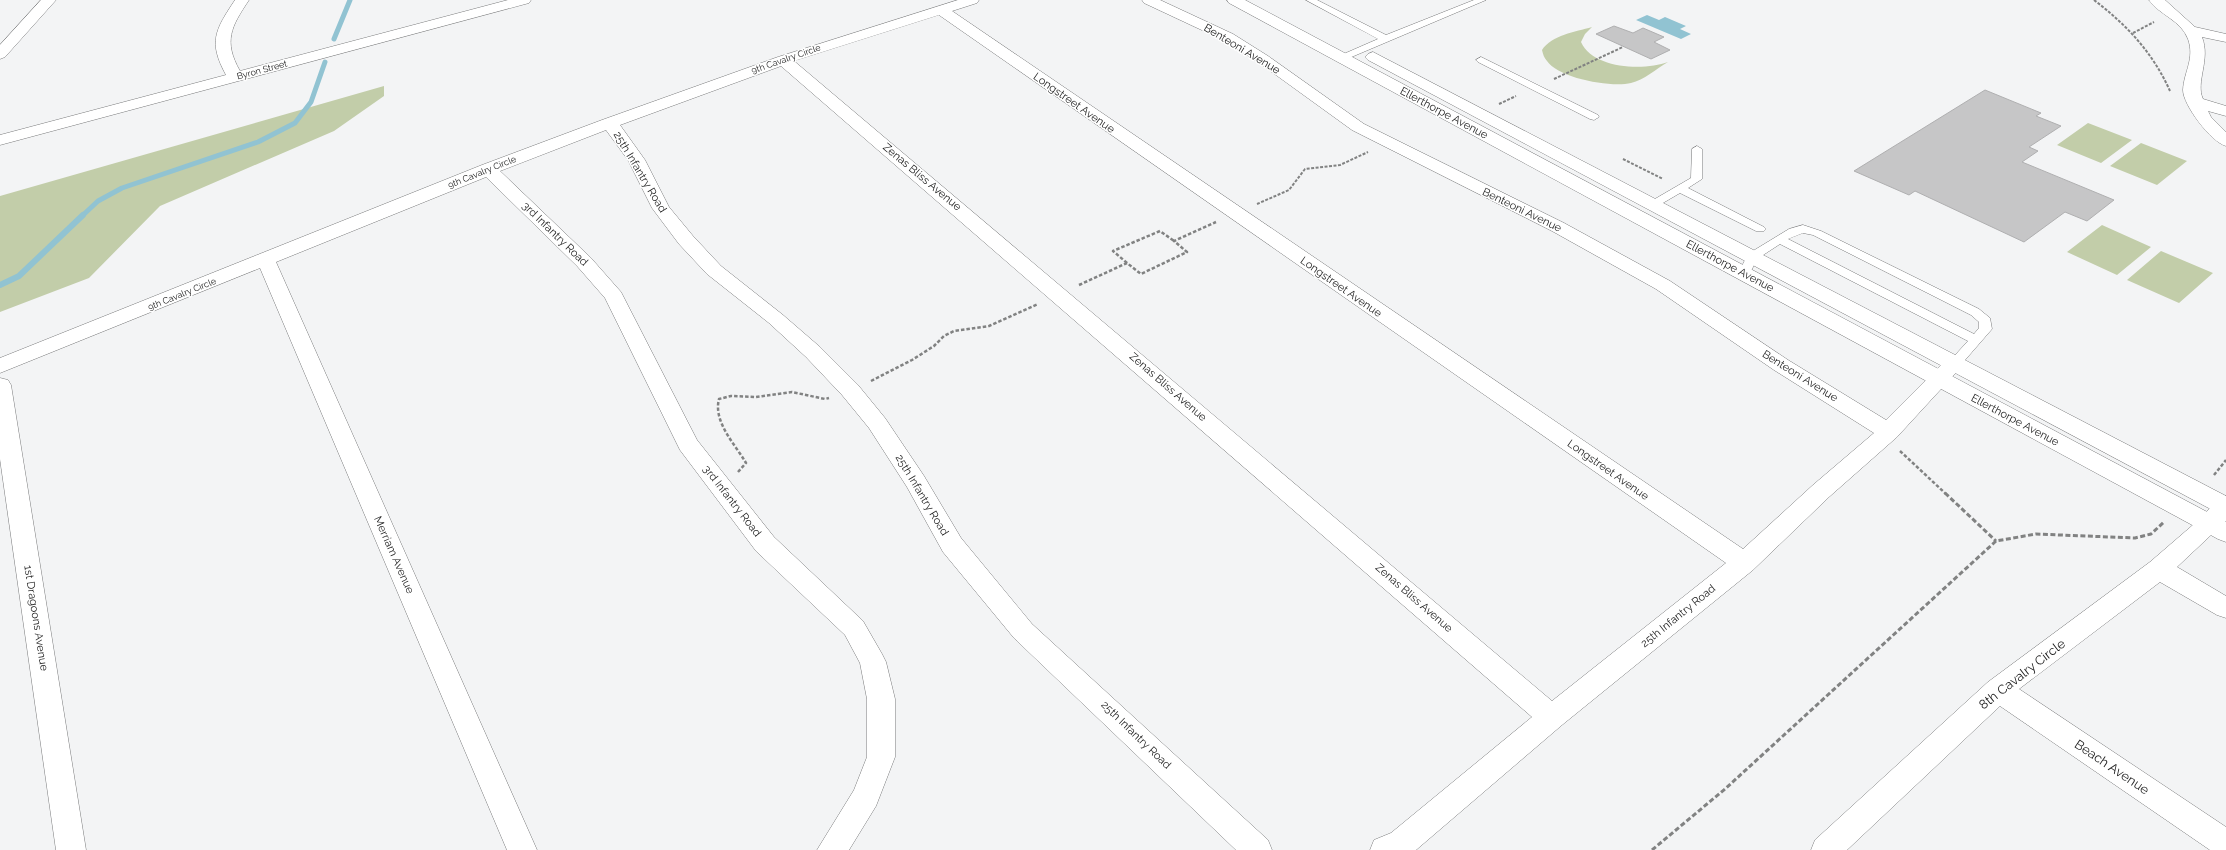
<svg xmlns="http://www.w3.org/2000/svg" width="2226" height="850" viewBox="0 0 2226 850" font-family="Raleway,sans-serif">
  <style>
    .green { fill: #c2cda9 }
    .water { fill: #91c3d2 }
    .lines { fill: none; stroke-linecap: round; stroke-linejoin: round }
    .stream-far1 { stroke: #91c3d2; stroke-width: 5 }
    .stream { stroke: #91c3d2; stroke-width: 6 }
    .building { fill: #c6c6c7; stroke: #afafb0 }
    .lane-casing { stroke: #7a7b7c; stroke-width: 1 }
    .street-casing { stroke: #7a7b7c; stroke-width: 1 }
    .secondary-casing { stroke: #7a7b7c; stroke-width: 1 }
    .path-far2 { stroke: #818282; stroke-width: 2; stroke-dasharray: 3 1.5; stroke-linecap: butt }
    .path-far1 { stroke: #818282; stroke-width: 2.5; stroke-dasharray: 3.5 2; stroke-linecap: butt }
    .path { stroke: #818282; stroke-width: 3; stroke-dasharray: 5 2.5; stroke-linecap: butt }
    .lane { fill: #fff; fill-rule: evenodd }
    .street { fill: #fff; fill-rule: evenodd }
    .secondary { fill: #fff; fill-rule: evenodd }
    .labels { text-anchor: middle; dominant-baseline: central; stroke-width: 3; stroke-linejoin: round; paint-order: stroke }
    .far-street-label { font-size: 9px; fill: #232323; stroke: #fff }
    .street-label { font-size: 11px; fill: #232323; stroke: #fff }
    .near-street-label { font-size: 13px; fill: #232323; stroke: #fff }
  </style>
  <rect width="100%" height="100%" fill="#f3f4f5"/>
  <!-- green -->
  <path class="green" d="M1592,27L1585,34L1581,42C1593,69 1644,71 1668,62C1656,69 1644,80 1631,83C1611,88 1558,78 1547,61C1544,58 1543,54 1542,50C1552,35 1575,32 1592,27Z
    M384,86V96L334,131L160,206L89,278L0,312V196Z
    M2088,123L2132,140L2101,163L2057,145Z
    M2141,143L2187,161L2157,185L2110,166Z
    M2102,225L2151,247L2117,275L2067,252Z
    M2161,251L2213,273L2179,303L2127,280Z"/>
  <!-- water -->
  <path class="water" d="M1647,15L1659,20L1665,17L1686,26L1680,29L1691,34L1681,39L1636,20Z"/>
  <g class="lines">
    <!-- stream-far1 -->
    <path class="stream-far1" d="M334,39L350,0
      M82,216L98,201L122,188L258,142L295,123L311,102L325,62"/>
    <!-- stream -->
    <path class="stream" d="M0,285L19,276L83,215"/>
  </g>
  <!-- building -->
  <path class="building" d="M1614,26L1633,33L1643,28L1664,37L1654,42L1670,50L1651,59L1596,34Z
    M1985,90L2041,113L2036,116L2061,126L2029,147L2038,151L2022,162L2114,200L2087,221L2065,212L2024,242L1915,191L1909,195L1854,171Z"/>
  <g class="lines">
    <!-- lane casing -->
    <g class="lane-casing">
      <path id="lane" d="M1306,0H1317L1386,35L1474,0H1486L1342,61L1339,60V56L1378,39Z
        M1481,57L1598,115L1599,117L1594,120L1590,119L1478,62L1476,60Z
        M1697,146L1702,149V179L1688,188L1764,227L1766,229L1764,231H1756L1680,193L1656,207H1648L1646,205L1648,203L1691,178L1692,149Z
        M1803,225L1821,231L1979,309L1990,318L1992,329L1959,367L1954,368L1947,364L1968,341L1780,244L1757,259L1748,277H1740L1738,274L1748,254L1789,229ZM1803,233L1813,235L1971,315L1979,322V328L1974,334L1788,239Z"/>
    </g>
    <!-- street casing -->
    <g class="street-casing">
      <path id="street" d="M41,0H56L5,57L0,59V45Z
        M235,0H249C231,27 223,41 240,71L508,0H531L529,3L0,145V135L226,75C208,42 215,30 235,0Z
        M958,0H979L977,3L952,11L1743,549L1813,485L1874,433L1774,370L1656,289L1552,231L1352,130L1258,62L1223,40L1144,3L1142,0H1160L1233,34L1268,56L1364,124L1564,223L1670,281L1788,360L1886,420L1947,359L1954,357L1961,359L1964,364L1897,437L1829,497L1753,570L1562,725L1416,850H1370L1374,840L1391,833L1532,717L781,66L620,125L645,160L669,207L693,236L721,266L783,315L820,347L858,385L885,418L924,476L961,538L1032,624L1268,840L1272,850H1236L1014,638L943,552L907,487L869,428L842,395L806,357L769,323L707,274L679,244L652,208L628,160L606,130L500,171L591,258L621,292L697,440L774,537L863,621L882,654L886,662L895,699V757L876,806L849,850H817L854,790L867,757V699L860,663L845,635L756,551L680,450L605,298L577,266L486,177L276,262L537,850H507L260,268L0,373V358L482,165L602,120L778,57ZM939,15L1726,563L1552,701L794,61Z
        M2149,0H2165L2195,27L2226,34V42L2202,37C2211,60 2195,82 2203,99L2226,106V116L2208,111L2211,117L2226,132V146C2211,142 2183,105 2183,90C2184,71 2195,59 2188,39C2181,20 2159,15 2149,0Z
        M0,378L8,380L11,385L86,850H56L0,459Z
        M2226,496V521L2177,567L2226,596V618L2217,615L2160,582L2019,689L2226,827V850H2210L2000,706L1847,850H1811L1815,840L1988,682L2150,562L2201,518L2218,499Z"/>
    </g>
    <!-- secondary casing -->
    <g class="secondary-casing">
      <path id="secondary" d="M1227,0H1245L2226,522V542L2218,539L1229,3Z
        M1373,52L2226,496V516L2218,513L1368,60L1365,57L1368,54Z"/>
    </g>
    <!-- path-far2 -->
    <path class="path-far2" d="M2094,0C2127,25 2153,53 2170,91
      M2133,33L2154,22
      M1554,79L1623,47
      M1499,104L1516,96
      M1623,159L1663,179
      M1257,204L1289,190L1305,169L1340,165L1368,152"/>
    <!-- path-far1 -->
    <path class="path-far1" d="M1127,263L1113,251L1160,231L1174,241
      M1079,285L1127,263L1141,274L1187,252L1174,241L1216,222
      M871,381L912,360L934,346L944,336L954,331L989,326L1038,304
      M1900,451L1946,494
      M738,472L746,463C735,444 713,422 719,399L731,396L756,397L792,392L825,399L829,398
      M2214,475L2226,460"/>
    <!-- path -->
    <path class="path" d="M1945,493L1996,541
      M1652,850L1725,789L1996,541L2036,534L2135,538L2151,534L2164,522"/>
    <!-- lane -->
    <use href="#lane" class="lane"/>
    <!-- street -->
    <use href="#street" class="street"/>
    <!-- secondary -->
    <use href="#secondary" class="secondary"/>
  </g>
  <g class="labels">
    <!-- far-street labels -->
    <g class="far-street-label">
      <text transform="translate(786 59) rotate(-19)">9th Cavalry Circle</text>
      <text transform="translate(262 70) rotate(-15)">Byron Street</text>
      <text transform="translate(482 172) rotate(-22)">9th Cavalry Circle</text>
      <text transform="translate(182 294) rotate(-22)">9th Cavalry Circle</text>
    </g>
    <!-- street labels -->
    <g class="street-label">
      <text transform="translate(1242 49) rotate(31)">Benteoni Avenue</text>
      <text transform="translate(1074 103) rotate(35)">Longstreet Avenue</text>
      <text transform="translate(1444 113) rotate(28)">Ellerthorpe Avenue</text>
      <text transform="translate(640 172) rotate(59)">25th Infantry Road</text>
      <text transform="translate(922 177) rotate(40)">Zenas Bliss Avenue</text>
      <text transform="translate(1522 210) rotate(26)">Benteoni Avenue</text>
      <text transform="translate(555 234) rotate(44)">3rd Infantry Road</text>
      <text transform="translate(1730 266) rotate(28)">Ellerthorpe Avenue</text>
      <text transform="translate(1341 287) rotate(35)">Longstreet Avenue</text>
      <text transform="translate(1800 376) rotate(32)">Benteoni Avenue</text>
      <text transform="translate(1168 387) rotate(41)">Zenas Bliss Avenue</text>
      <text transform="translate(2015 420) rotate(28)">Ellerthorpe Avenue</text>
      <text transform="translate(1608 470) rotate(35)">Longstreet Avenue</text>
      <text transform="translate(922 495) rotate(59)">25th Infantry Road</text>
      <text transform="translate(732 501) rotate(52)">3rd Infantry Road</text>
      <text transform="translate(394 555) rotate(66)">Merriam Avenue</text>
      <text transform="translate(1414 598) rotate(41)">Zenas Bliss Avenue</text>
      <text transform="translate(1678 616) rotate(-39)">25th Infantry Road</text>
      <text transform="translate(36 618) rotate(81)">1st Dragoons Avenue</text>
      <text transform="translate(1136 735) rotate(44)">25th Infantry Road</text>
    </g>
    <!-- near-street labels -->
    <g class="near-street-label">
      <text transform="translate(2022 674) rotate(-38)">8th Cavalry Circle</text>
      <text transform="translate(2112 767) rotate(34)">Beach Avenue</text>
    </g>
  </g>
</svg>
